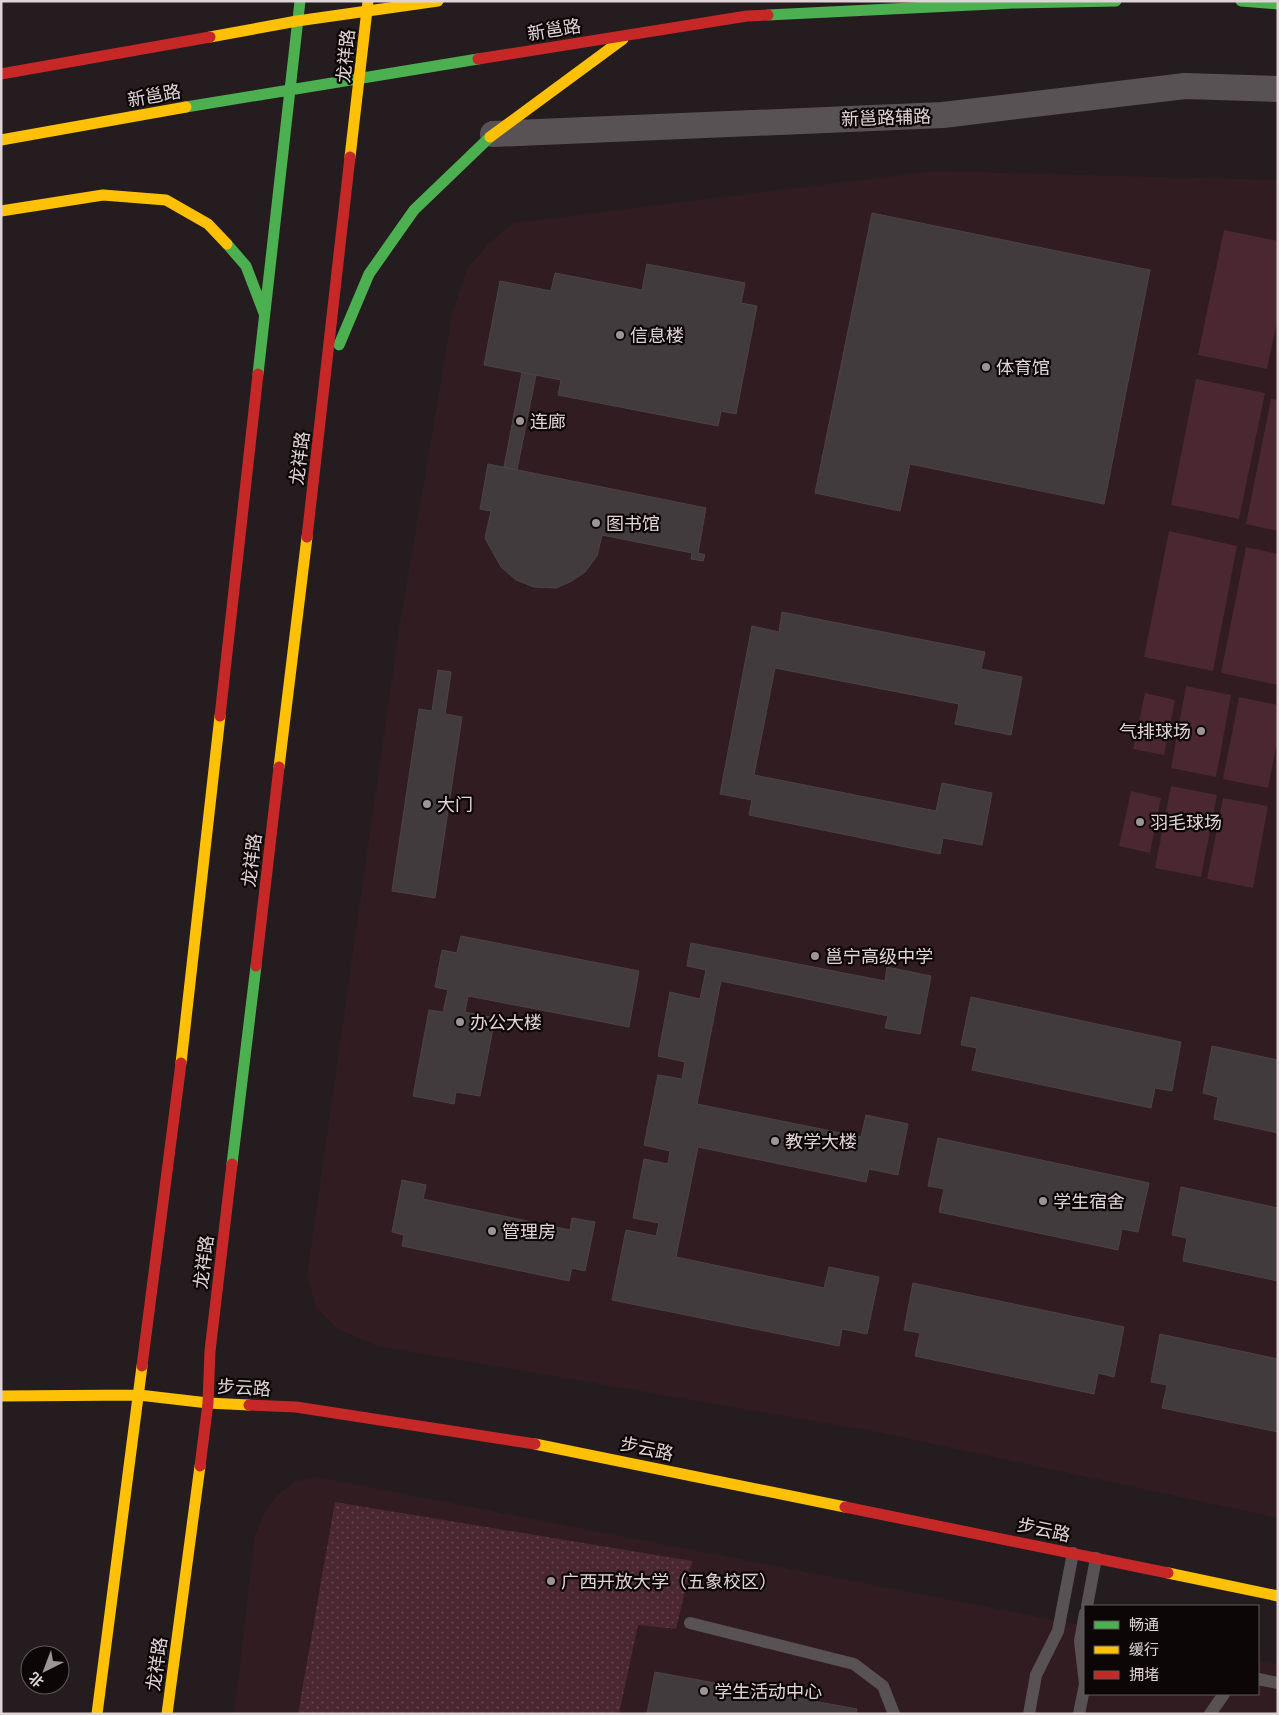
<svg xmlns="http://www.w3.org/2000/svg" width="1279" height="1715" viewBox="0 0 1279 1715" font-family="'Exo 2','Noto Sans SC',sans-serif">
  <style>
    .built { fill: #311c21 }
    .grass { fill: url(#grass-dots) }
    .park { fill: #4a2731 }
    .building { fill: #423b3d; stroke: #4b4345 }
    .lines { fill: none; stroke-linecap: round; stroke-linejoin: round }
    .lane { stroke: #595254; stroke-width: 12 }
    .street { stroke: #595254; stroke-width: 26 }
    .fast { stroke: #4caf50; stroke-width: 11 }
    .slow { stroke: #ffc107; stroke-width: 11 }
    .jam { stroke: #c62828; stroke-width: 11 }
    .poi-dot { fill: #9e9496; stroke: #0c0607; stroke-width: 2 }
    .labels { text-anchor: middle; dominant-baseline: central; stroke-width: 4.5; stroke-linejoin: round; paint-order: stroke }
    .street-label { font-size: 18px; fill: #e0d4d7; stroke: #0c0607 }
    .poi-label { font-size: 18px; fill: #e0d4d7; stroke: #0c0607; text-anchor: start }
  </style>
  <defs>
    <pattern id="grass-dots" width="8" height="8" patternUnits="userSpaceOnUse" patternTransform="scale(1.25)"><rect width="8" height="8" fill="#4a2731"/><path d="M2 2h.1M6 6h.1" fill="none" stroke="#64454e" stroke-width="1.8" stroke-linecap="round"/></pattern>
  </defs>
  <rect width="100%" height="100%" fill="#241c1e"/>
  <!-- built -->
  <path class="built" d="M935,171L1278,180V1518L872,1431L378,1346L338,1329L316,1307L307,1276L398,636L452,314L467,269L487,245L513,223Z
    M317,1477L1085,1626V1694H1258V1660L1278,1664V1714H234L255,1535L264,1513L277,1495L296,1481Z"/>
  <!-- grass -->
  <path class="grass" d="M335,1502L692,1561L676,1629L638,1625L619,1714H298Z"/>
  <!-- park -->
  <path class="park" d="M1224,230L1278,241V317L1267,369L1198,355Z
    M1196,379L1265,393L1239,519L1171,505Z
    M1271,399L1278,400V531L1246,524Z
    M1169,531L1237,546L1213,671L1144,657Z
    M1246,547L1278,554V685L1221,673Z
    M1186,686L1231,695L1216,777L1171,768Z
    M1145,693L1175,700L1164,755L1133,749Z
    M1239,697L1278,705V738L1268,788L1223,779Z
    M1171,786L1217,795L1201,877L1155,868Z
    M1131,791L1161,798L1150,853L1119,846Z
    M1223,798L1268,806L1253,888L1207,879Z"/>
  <!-- building -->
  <path class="building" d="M872,213L1150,270L1104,504L910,464L900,511L815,493Z
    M647,264L745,283L741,303L757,306L736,414L721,411L718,426L558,395L561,380L484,365L500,281L551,291L555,273L642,290Z
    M522,372L536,375L517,470L504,467Z
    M488,464L706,508L698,553L705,555L703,561L691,559L692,553L602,535L597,556L585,572L572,581L556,588L534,587L516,580L501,567L485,538L491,511L480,509Z
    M782,612L985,652L981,669L1022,677L1011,735L955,724L959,704L775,668L754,775L936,811L942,783L992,793L982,845L943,838L940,854L749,815L752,800L720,794L752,626L779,632Z
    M438,670L451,672L445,714L462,717L435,898L392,891L419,709L432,711Z
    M461,936L639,971L629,1027L468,996L465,1012L495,1018L480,1096L456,1092L454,1104L413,1096L429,1010L443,1012L448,990L435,987L442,950L457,953Z
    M691,943L885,981L887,967L931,976L920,1034L885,1028L888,1016L721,981L697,1104L861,1137L866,1115L908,1124L898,1175L869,1169L866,1182L698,1147L676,1257L824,1288L829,1267L879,1277L867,1334L842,1329L839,1346L612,1300L626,1230L656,1236L659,1223L633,1218L644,1159L668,1164L670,1151L644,1145L658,1075L682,1079L685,1062L658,1056L670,992L700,999L706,970L687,966Z
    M971,997L1181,1042L1172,1091L1155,1088L1151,1108L972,1070L977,1048L961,1045Z
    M1212,1046L1278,1060V1133L1214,1119L1218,1097L1203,1093Z
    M938,1138L1149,1183L1138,1232L1122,1229L1118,1250L939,1212L944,1189L928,1186Z
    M402,1180L426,1185L423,1199L570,1230L572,1218L595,1222L585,1271L572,1268L569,1281L402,1246L404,1235L392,1232Z
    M1181,1187L1278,1208V1281L1183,1261L1187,1238L1172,1235Z
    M913,1283L1124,1327L1114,1377L1098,1373L1094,1394L915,1356L920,1333L904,1330Z
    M1160,1334L1278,1359V1432L1162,1408L1167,1385L1151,1382Z
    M655,1672L857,1709L856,1714H647Z"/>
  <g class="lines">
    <!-- lane -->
    <path class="lane" d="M1087,1606L1096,1558
      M690,1623L854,1664L883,1686L894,1714
      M1258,1679L1278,1683
      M1029,1714L1036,1675L1058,1631L1073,1553
      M1079,1714L1085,1684L1080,1641L1085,1613
      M1210,1714L1224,1694"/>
    <!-- street -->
    <path class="street" d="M493,134L943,115L1185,86L1278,89"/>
    <!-- fast -->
    <path class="fast" d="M1241,1L1278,4
      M768,15L1013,3L1116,1
      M186,107L478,59
      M227,244L246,266L264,313
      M339,345L369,274L414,210L490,137
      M258,374L300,1
      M232,1164L256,966"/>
    <!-- slow -->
    <path class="slow" d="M210,37L297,21L438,1
      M490,137L623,39
      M1,140L186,107
      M350,157L368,1
      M1,211L103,195L166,200L208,224L227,244
      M279,767L307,537
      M181,1063L220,716
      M1,1396L139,1395L208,1403L249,1405
      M535,1444L845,1507
      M1168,1573L1278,1596
      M97,1714L142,1366
      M167,1714L200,1466"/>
    <!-- jam -->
    <path class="jam" d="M478,59L747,16L768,15
      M1,74L210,37
      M307,537L350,157
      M220,716L258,374
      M256,966L279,767
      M142,1366L181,1063
      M249,1405L296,1407L535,1444
      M200,1466L208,1403L210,1351L232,1164
      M845,1507L1168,1573"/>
  </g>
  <!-- markers -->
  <g class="poi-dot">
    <circle cx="620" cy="335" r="5"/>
    <circle cx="986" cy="367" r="5"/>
    <circle cx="520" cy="421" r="5"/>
    <circle cx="596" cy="523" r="5"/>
    <circle cx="1201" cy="731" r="5"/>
    <circle cx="427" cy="804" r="5"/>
    <circle cx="1140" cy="822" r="5"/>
    <circle cx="815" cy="956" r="5"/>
    <circle cx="460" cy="1022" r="5"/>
    <circle cx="775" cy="1141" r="5"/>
    <circle cx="1043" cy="1201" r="5"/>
    <circle cx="492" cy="1231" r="5"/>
    <circle cx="551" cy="1581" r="5"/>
    <circle cx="704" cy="1691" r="5"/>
  </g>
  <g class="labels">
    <!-- street labels -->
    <g class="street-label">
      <text transform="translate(554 29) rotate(-9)">新邕路</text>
      <text transform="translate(345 56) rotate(-85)">龙祥路</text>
      <text transform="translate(154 95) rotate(-10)">新邕路</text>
      <text transform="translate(886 117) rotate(-2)">新邕路辅路</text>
      <text transform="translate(299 458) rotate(-83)">龙祥路</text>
      <text transform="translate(251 860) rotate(-83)">龙祥路</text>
      <text transform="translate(203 1262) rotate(-83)">龙祥路</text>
      <text transform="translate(244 1387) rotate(3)">步云路</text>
      <text transform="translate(647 1448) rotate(12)">步云路</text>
      <text transform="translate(1044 1529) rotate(12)">步云路</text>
      <text transform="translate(156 1664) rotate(-82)">龙祥路</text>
    </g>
    <!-- poi labels -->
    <g class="poi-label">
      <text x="630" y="335">信息楼</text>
      <text x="996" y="367">体育馆</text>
      <text x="530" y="421">连廊</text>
      <text x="606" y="523">图书馆</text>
      <text x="1191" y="731" text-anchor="end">气排球场</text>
      <text x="437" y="804">大门</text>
      <text x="1150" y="822">羽毛球场</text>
      <text x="825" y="956">邕宁高级中学</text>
      <text x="470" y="1022">办公大楼</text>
      <text x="785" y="1141">教学大楼</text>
      <text x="1053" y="1201">学生宿舍</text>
      <text x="502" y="1231">管理房</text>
      <text x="561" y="1581">广西开放大学（五象校区）</text>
      <text x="714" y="1691">学生活动中心</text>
    </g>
  </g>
  <!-- border -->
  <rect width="1279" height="1715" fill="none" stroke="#e0d4d7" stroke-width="5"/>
  <!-- legend -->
  <rect x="1084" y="1605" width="175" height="90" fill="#0c0607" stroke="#61585a"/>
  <rect x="1094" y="1621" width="25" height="8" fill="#4caf50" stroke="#61585a"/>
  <text x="1129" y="1630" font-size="15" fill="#e0d4d7">畅通</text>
  <rect x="1094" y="1646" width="25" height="8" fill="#ffc107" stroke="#61585a"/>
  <text x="1129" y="1655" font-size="15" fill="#e0d4d7">缓行</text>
  <rect x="1094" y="1671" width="25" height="8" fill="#c62828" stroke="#61585a"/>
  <text x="1129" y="1680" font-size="15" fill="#e0d4d7">拥堵</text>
  <!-- north arrow -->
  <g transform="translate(45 1670) rotate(222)"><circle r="24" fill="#0c0607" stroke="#61585a"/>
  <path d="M0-4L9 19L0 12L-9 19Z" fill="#9e9496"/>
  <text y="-8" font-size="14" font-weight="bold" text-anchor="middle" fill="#e0d4d7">北</text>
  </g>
</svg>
